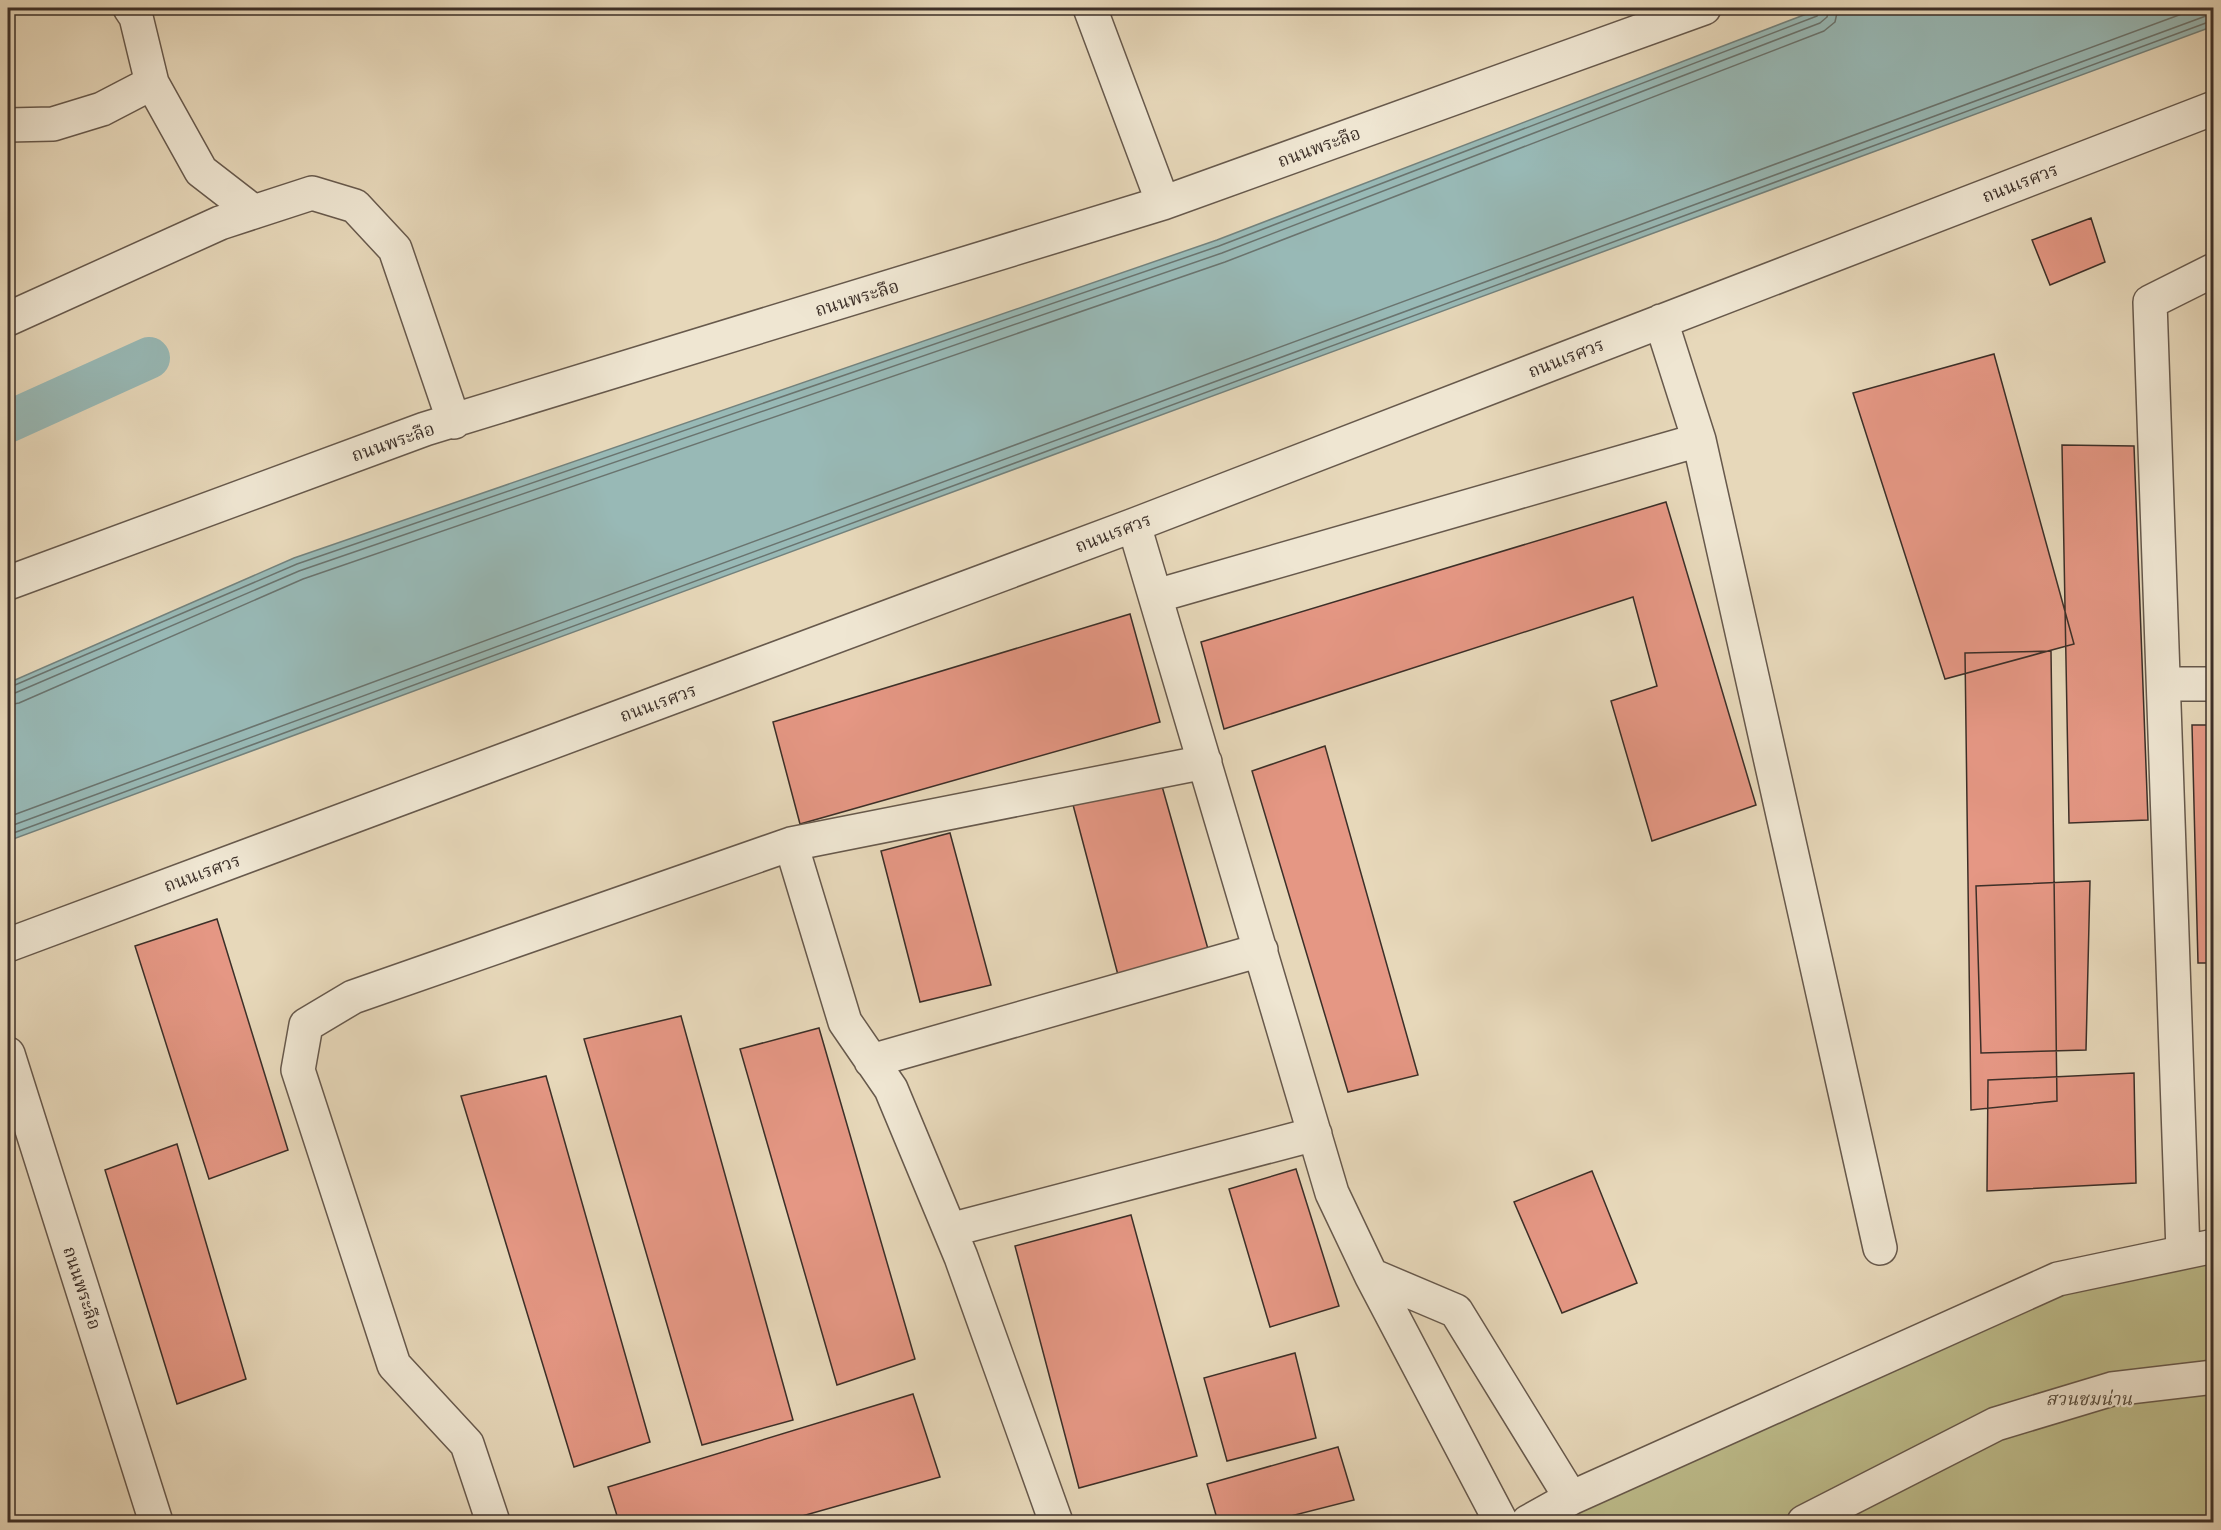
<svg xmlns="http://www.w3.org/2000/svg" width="2221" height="1530" viewBox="0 0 2221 1530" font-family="'Libre Caslon Text','Noto Serif Thai',serif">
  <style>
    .green { fill: #bdbc8b; stroke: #7c765a; stroke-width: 1.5 }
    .water { fill: #98b9b6; stroke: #73827d; stroke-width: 1.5 }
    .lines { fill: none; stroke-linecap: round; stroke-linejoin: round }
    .shore { stroke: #6a746f; stroke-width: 1.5 }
    .canal { stroke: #98b9b6; stroke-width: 42 }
    .building { fill: #e59784; stroke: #3c2f28; stroke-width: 1.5 }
    .minor-casing { stroke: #67594c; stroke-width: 36 }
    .minor { stroke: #efe6d2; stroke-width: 33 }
    .labels { text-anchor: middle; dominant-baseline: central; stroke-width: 4.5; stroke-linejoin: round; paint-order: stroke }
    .street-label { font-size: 18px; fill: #3c2f28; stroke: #efe6d2 }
    .park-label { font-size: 18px; font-style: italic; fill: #564b3c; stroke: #efe6d2 }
  </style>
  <rect width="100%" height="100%" fill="#e7d8ba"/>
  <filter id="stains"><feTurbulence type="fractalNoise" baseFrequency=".00333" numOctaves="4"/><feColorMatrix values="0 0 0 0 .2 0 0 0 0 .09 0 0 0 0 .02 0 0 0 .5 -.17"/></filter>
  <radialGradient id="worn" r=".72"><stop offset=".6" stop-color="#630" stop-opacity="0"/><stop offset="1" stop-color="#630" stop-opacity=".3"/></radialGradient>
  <!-- green -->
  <path class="green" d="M2213,1247V1522H1528L2058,1279Z"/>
  <!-- water -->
  <path class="water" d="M1822,8H2213L2214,26L8,841V683L294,558L1217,240Z"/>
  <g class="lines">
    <!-- shore -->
    <path class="shore" d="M8,688L297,564L1219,246L1817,16L1822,8
      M8,696L299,571L1222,253L1820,23L1827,17L1829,8
      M8,705L19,703L303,579L1225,262L1824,31L1835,22L1838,8
      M8,817L2198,8
      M8,827L2214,13
      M8,835L2214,20"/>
    <!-- canal -->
    <path class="canal" d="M8,422L149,358"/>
  </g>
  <!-- building -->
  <path class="building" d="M2091,218L2105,262L2050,285L2032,240Z
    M1994,354L2074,644L1945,679L1853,393Z
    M2062,445L2134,446L2148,820L2069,823Z
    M1666,502L1756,805L1652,841L1611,701L1657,686L1633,597L1224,729L1201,642Z
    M1130,614L1160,722L800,824L773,722Z
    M2051,651L2057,1101L1971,1110L1965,653Z
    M2192,725H2214V963H2198Z
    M1325,746L1418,1075L1348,1092L1252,771Z
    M1160,779L1208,949L1118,975L1072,801Z
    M950,833L991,985L920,1002L881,851Z
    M2090,881L2086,1050L1981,1053L1976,886Z
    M217,919L288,1150L209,1179L135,946Z
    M681,1016L793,1420L702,1445L584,1039Z
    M819,1028L915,1359L837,1385L740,1049Z
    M2134,1073L2136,1183L1987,1191L1988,1080Z
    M546,1076L650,1442L574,1467L461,1096Z
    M177,1144L246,1379L177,1404L105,1170Z
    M1296,1169L1339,1306L1270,1327L1229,1189Z
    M1592,1171L1637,1283L1562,1313L1514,1202Z
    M1131,1215L1197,1456L1079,1488L1015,1246Z
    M1295,1353L1316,1438L1227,1461L1204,1378Z
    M913,1394L940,1477L781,1522H619L608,1487Z
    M1338,1447L1354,1500L1267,1522H1218L1207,1484Z"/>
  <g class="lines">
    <!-- minor casing -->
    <g class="minor-casing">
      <path id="minor" d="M130,8L136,17L152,83L201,171L254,212
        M1090,8L1163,203
        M8,125L53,124L102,109L152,83
        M8,319L220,223L312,193L355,206L395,249L454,422
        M1661,321L1699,440L1880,1248
        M1134,525L1332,1193L1371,1275L1501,1522
        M8,583L425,429L1163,203L1704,8
        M1156,596L1699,440
        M2164,684H2214
        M791,844L845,1022L891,1089L961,1257L1056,1522
        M8,945L1134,525L2214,108
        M8,1054L156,1522
        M871,1061L1261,950
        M950,1230L1315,1134
        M2183,1252L2150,302L2214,270
        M1371,1275L1456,1311L1571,1498
        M493,1522L467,1444L394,1365L298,1070L306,1025L353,997L791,844L1205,762
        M1528,1522L1571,1498L2058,1279L2214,1246
        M1804,1522L1996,1424L2112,1389L2214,1377"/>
    </g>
    <!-- minor -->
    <use href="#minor" class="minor"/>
  </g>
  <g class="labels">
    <!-- street labels -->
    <g class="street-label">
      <text transform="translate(1319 147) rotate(-20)">ถนนพระลือ</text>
      <text transform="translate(2020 183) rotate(-21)">ถนนเรศวร</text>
      <text transform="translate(857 298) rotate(-17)">ถนนพระลือ</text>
      <text transform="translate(1566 358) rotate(-21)">ถนนเรศวร</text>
      <text transform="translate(393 442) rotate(-19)">ถนนพระลือ</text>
      <text transform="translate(1113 533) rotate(-21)">ถนนเรศวร</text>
      <text transform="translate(658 703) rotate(-20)">ถนนเรศวร</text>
      <text transform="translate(202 873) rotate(-20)">ถนนเรศวร</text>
      <text transform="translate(82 1288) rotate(72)">ถนนพระลือ</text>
    </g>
    <!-- park labels -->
    <g class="park-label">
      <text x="2089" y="1399">สวนชมน่าน</text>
    </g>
  </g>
  <!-- margin -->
  <rect width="2221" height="1530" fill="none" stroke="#e7d8ba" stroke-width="30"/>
  <rect x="9" y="9" width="2203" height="1512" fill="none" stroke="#3c2f28" stroke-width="3"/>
  <rect x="15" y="15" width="2191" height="1500" fill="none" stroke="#3c2f28" stroke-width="1.5"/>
  <rect width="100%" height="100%" filter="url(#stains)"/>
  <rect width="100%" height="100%" fill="url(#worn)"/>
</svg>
